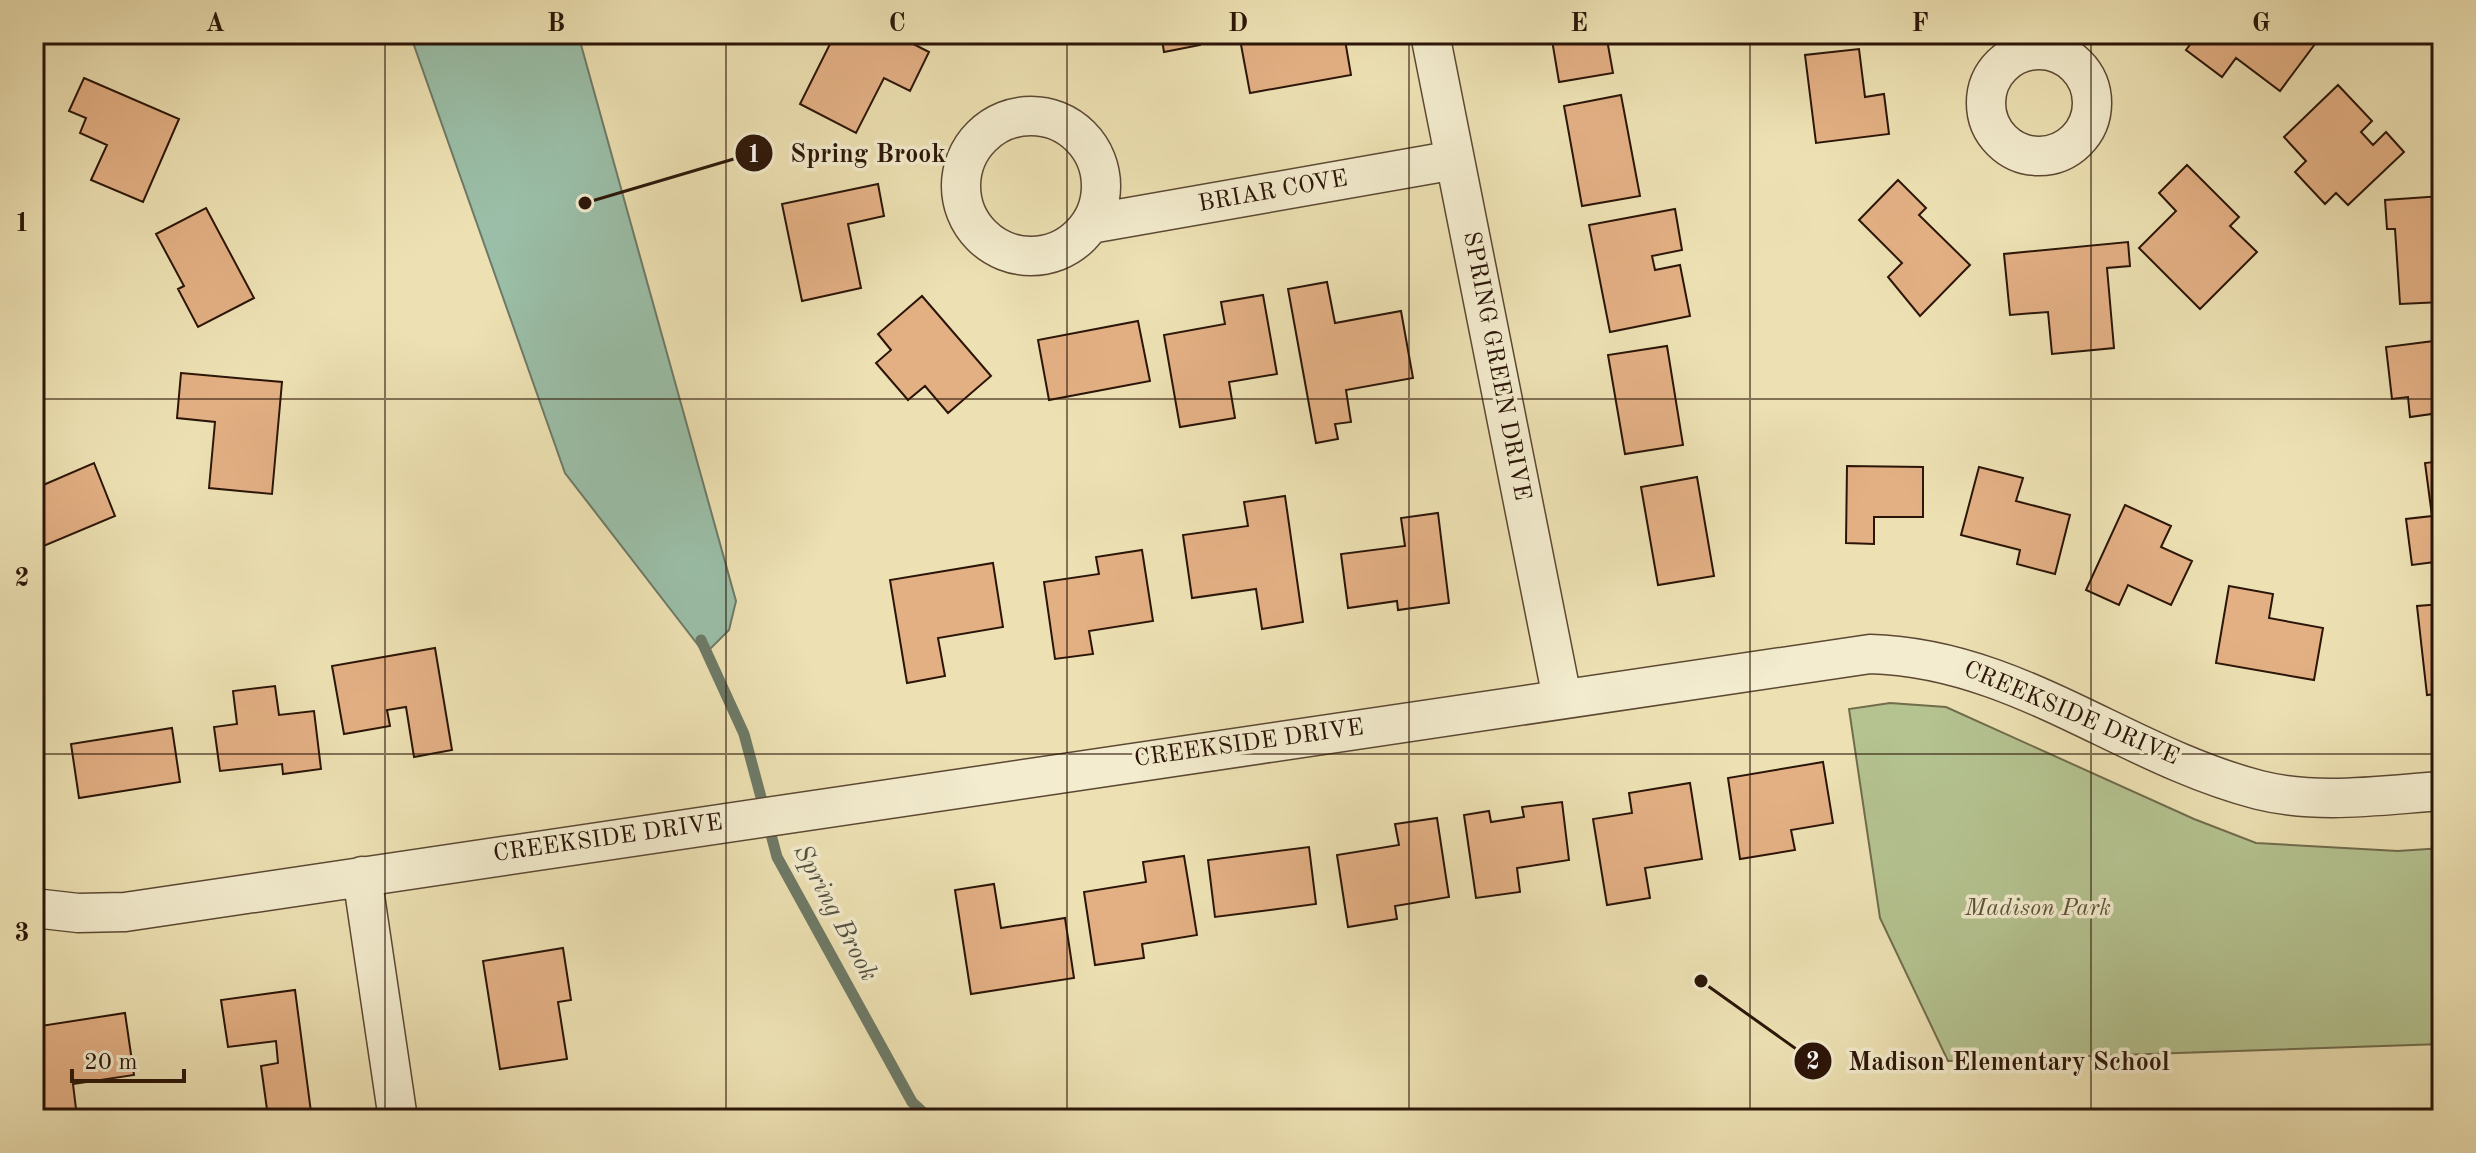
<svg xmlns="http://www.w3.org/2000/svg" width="2476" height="1153" viewBox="0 0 2476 1153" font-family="'Old Standard TT',serif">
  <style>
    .green { fill: #b4c390; stroke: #706c4c; stroke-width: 2 }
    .water { fill: #9abea7; stroke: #6e7a67; stroke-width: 2 }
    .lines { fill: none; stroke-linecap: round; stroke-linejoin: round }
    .stream { stroke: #6e7a67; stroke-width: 11 }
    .building { fill: #e3b084; stroke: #2b1508; stroke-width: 2 }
    .minor-casing { stroke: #5c4833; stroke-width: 41 }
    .minor { stroke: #f3ecce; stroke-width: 38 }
    .grid { fill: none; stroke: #2b1508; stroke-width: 2; stroke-opacity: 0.55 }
    .labels { text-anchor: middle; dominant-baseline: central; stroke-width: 7; stroke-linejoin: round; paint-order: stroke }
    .street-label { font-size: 24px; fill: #2b1508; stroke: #f3ecce }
    .park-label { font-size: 24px; font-style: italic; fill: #5b5238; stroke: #f3ecce }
    .water-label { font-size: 26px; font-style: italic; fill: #525040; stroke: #f3ecce }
    .leader { fill: none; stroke: #2b1508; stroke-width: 3 }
    .callout-dot { fill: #2b1508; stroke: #f3ecce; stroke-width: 3 }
    .mark-label { font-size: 24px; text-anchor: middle; font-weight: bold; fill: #fff }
    .callout-label { font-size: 26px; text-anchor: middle; font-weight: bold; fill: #2b1508; stroke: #f3ecce; stroke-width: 7; stroke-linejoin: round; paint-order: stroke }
    .neatline { fill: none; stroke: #2b1508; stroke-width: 3 }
    .grid-label { font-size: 26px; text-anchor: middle; font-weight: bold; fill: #2b1508 }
  </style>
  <rect width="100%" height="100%" fill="#ede1b3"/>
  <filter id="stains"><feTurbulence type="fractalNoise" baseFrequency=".0025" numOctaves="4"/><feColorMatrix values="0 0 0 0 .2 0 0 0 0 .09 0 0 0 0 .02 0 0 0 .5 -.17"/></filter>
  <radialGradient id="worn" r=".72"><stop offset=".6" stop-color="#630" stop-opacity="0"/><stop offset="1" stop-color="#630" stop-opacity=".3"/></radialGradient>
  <!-- green -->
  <path class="green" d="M1890,703L1946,707L2194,819L2256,843L2398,851L2442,848V1044L1948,1061L1880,918L1849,709Z"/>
  <!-- water -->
  <path class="water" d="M410,34H578L736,601L729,630L705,654L565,473Z"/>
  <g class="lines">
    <!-- stream -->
    <path class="stream" d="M701,640L744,734L777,857L912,1102L930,1119"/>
  </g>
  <!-- building -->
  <path class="building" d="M835,34H894L929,52L910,91L884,78L856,133L800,104Z
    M1095,34H1140L1097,41Z
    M1161,34H1198L1200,45L1164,52Z
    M1239,34H1344L1351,75L1250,93Z
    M1551,34H1606L1613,73L1559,82Z
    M2198,34H2301L2315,44L2280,91L2236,58L2222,77L2186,50Z
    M1859,49L1865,97L1884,94L1889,134L1816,143L1805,55Z
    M84,78L179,119L143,202L91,180L107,145L80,133L86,118L69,111Z
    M2338,85L2372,121L2361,132L2373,145L2386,132L2404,152L2348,205L2336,193L2325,204L2295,172L2306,161L2284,137Z
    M1621,95L1640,196L1582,206L1564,106Z
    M2187,165L2239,217L2230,226L2257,252L2200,309L2139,248L2176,211L2159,193Z
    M1898,180L1926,208L1919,215L1970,265L1920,316L1888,277L1902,263L1859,220Z
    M878,184L884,216L848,224L861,288L802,301L782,204Z
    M2442,196V302L2400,304L2395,229H2387L2385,200Z
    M206,208L254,298L198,327L178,289L184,286L156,234Z
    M1675,209L1682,250L1652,256L1655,270L1680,265L1690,316L1610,332L1589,225Z
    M2128,242L2130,266L2107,268L2114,348L2052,354L2048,312L2010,315L2004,254Z
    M1327,282L1335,323L1401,311L1413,378L1346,390L1351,422L1335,424L1338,439L1316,443L1288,289Z
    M1263,295L1277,374L1229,382L1235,418L1180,427L1164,335L1225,324L1221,302Z
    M922,296L991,376L948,413L925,386L908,400L876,363L891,350L878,334Z
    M1138,321L1150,381L1049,400L1038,340Z
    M2442,340V429L2434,430L2432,414L2410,417L2408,397L2392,399L2386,347Z
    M1667,346L1683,445L1625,454L1608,355Z
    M181,373L282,382L272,494L209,488L215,422L177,418Z
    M2442,461V561L2412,565L2406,519L2432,516L2425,463Z
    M94,463L115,516L34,550V489Z
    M1847,466L1923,467V517H1874V544L1846,543Z
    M1979,467L2023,478L2016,501L2070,515L2055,574L2017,564L2020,550L1961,535Z
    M1697,477L1714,576L1658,585L1641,487Z
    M1285,496L1303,622L1262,629L1256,589L1192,598L1183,535L1248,526L1244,502Z
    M2125,505L2171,526L2161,547L2192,561L2171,605L2128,585L2119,605L2086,590Z
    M1438,513L1449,603L1398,610L1397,601L1348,608L1341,554L1405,546L1401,518Z
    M1142,550L1153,621L1089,631L1093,654L1055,659L1044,582L1099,574L1096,557Z
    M993,563L1003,627L938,638L945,676L907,683L890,580Z
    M2229,586L2273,594L2269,618L2323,628L2314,680L2216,663Z
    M2442,604V693L2427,695L2417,606Z
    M435,648L452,750L414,757L406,707L387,710L390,726L344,734L332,666Z
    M275,686L279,715L314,711L321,769L283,774L282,764L220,771L214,727L237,724L233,691Z
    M172,728L180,782L79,798L71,744Z
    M1823,762L1833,823L1791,830L1795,850L1740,859L1728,778Z
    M1690,783L1702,859L1645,868L1650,898L1607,905L1593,819L1632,813L1629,793Z
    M1562,802L1569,860L1517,868L1520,892L1476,898L1464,815L1489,811L1491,822L1524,817L1522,807Z
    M1437,818L1449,897L1395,906L1397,919L1348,927L1337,855L1399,845L1395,824Z
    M1309,847L1316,904L1215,917L1208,860Z
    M1184,856L1197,935L1142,944L1144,958L1095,965L1084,892L1146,882L1143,862Z
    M994,884L1001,928L1065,918L1074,978L971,994L955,890Z
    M563,948L571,1000L558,1002L567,1059L500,1069L483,961Z
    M295,990L311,1112L268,1117L261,1066L278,1063L276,1041L228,1047L221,1000Z
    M125,1013L134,1075L73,1084L77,1117L40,1119L34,1081V1027Z"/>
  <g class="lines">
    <!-- minor casing -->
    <g class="minor-casing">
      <path id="minor" d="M1430,34L1562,698
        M1986 103a53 53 0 1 1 106 0a53 53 0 1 1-106 0Z
        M961 186a70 70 0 1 1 140 0a70 70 0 1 1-140 0Z
        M1090,224L1455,160
        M362,876L398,1119
        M34,908L78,913L125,912L1870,654C2017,658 2123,755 2259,790C2319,805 2382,795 2442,791"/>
    </g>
    <!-- minor -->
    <use href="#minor" class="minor"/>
  </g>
  <!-- grid -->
  <path class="grid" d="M385,34V1119M726,34V1119M1067,34V1119M1409,34V1119M1750,34V1119M2091,34V1119M34,399H2442M34,754H2442"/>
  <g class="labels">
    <!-- street labels -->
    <g class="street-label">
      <text transform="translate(1273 192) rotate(-10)">BRIAR COVE</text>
      <text transform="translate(1496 366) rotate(79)">SPRING GREEN DRIVE</text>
      <text transform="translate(2071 714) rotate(23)">CREEKSIDE DRIVE</text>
      <text transform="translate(1249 744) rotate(-8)">CREEKSIDE DRIVE</text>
      <text transform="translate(608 839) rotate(-8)">CREEKSIDE DRIVE</text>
    </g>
    <!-- park labels -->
    <g class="park-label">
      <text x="2038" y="909">Madison Park</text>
    </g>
    <!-- water labels -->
    <g class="water-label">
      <text transform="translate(835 913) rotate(62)">Spring Brook</text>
    </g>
  </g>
  <!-- callouts -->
  <path class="leader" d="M585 203L754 153M1701 981L1813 1061"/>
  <g class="callout-dot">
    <circle cx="585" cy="203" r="8"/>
    <circle cx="1701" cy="981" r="8"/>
    <circle cx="754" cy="153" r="20"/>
    <circle cx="1813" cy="1061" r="20"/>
  </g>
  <g class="mark-label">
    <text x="754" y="162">1</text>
    <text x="1813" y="1069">2</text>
  </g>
  <g class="callout-label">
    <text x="868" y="162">Spring Brook</text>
    <text x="2009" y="1070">Madison Elementary School</text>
  </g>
  <!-- margin -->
  <rect width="2476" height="1153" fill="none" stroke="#ede1b3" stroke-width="88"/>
  <!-- scale -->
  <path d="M72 1069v12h112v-12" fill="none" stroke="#2b1508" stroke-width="4"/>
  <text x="84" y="1069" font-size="24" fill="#2b1508" stroke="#f3ecce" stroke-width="6" paint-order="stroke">20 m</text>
  <rect x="44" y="44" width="2388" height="1065" class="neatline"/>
  <g class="grid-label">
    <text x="215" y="31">A</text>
    <text x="556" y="31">B</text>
    <text x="897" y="31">C</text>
    <text x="1238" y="31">D</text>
    <text x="1579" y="31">E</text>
    <text x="1920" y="31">F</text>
    <text x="2261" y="31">G</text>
    <text x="22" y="231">1</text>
    <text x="22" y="586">2</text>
    <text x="22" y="941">3</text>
  </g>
  <rect width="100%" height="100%" filter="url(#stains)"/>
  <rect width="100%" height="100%" fill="url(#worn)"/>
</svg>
